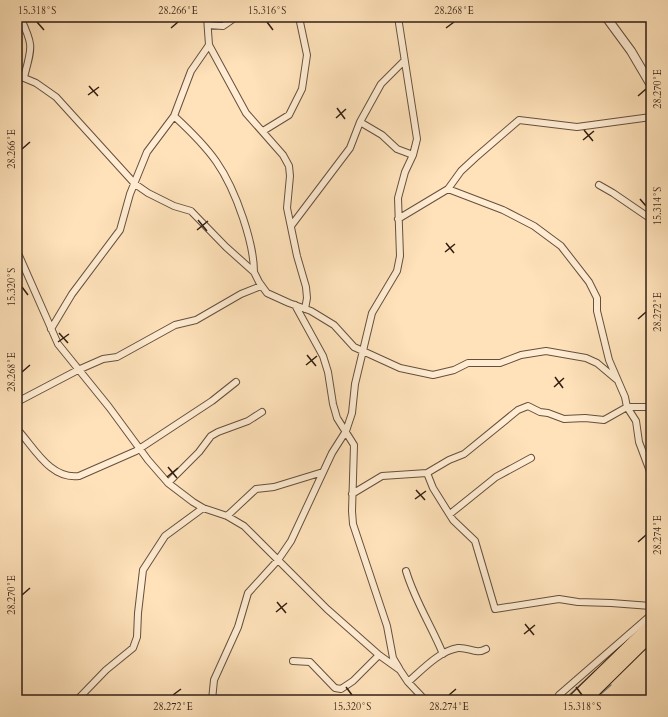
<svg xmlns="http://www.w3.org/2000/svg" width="668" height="717" viewBox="0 0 668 717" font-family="Cardo,serif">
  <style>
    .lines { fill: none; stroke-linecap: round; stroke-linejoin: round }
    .stream { stroke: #767d77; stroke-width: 1.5 }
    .minor-casing { stroke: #65503e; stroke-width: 8 }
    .tertiary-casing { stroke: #65503e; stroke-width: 10 }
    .primary-casing { stroke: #321f14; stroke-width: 12 }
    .minor { stroke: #ffecd2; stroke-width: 6 }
    .tertiary { stroke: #ffecd2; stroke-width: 8 }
    .primary { stroke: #ffe2ba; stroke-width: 10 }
    .ticks { fill: none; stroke: #321f14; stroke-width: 1.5 }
    .neatline { fill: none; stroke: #321f14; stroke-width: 1.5 }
    .ticks-label { font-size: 10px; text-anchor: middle; fill: #321f14 }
  </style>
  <rect width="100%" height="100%" fill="#ffe2ba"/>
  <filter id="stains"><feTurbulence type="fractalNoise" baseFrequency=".005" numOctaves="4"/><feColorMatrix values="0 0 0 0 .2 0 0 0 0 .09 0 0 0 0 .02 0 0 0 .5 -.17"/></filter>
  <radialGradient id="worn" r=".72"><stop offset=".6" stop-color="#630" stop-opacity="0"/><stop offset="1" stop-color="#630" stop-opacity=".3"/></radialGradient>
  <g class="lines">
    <!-- stream -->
    <path class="stream" d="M564,700L595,671
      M594,700L611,685"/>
    <!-- minor casing -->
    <g class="minor-casing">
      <path id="minor" d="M20,17C34,46 32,47 24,77
        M208,25L223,26L236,17
        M209,45L246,113L283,155L289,166L290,176L287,208L297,256L306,287L307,298L305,309
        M17,75L36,83L56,97L135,184L148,193L174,206L191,211L226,247L254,272L259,282L267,293L289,303L311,311L334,325L354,347L400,368L433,375L454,370L468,363H500L521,355L546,351L586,358L597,363L616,379
        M174,116C211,150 227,170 243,218C249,236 254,253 254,272
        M360,122L382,135L397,149L413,155
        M263,131L289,115L302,89L307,55L300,22L302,17
        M599,185L613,193L651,219
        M448,189L503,210L534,226L561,246L589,282L597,298V311L609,360L625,397L627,407L636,421L639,442L651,474
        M398,219L448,189L461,171L475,158L519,120L577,127L651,117
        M291,226L350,148L360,122L381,84L404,61
        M17,251L58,344L109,407L148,460L168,483L193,502L203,508L227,516L244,526L327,609L379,655L400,670L408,682L425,700
        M295,305L323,356L328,372L333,404L337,418L354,445L352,511L353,524L387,626L393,658L399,668
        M51,329L72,294L120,230L130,194L147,152L174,116L191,71L209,45L207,17
        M17,402L78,370L103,359L117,357L175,325L196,320L241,294L261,286
        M17,429C34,447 50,480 79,476L136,451L212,401L236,382
        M427,473L433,488L453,520L475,541L495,609L559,599L578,602L611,603L651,606
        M168,483L199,452L211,436L218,432L248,421L262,412
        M352,494L382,476L427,473L449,460L464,454L518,410L528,406L540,412L548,413L564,419L585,418L604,420L627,407H651
        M450,514L496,477L531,458
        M227,516L256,489L274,487L323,472
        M406,571C415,601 431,625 443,654
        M293,661L310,662L335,688L341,689L353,681L379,655
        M408,682C422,670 439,651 458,648C469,647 476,655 486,649
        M559,695L651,615
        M77,700L106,670L133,648L137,637L138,613L143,570L165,536L203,508
        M212,700L214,680L238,627L248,593L278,560L291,541L332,453L346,431L352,413L355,384L372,313L397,271L400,256L398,198L405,172L413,155L417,139L398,17"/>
    </g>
    <!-- tertiary casing -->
    <g class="tertiary-casing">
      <path id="tertiary" d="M606,17L631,51L651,85"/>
    </g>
    <!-- primary casing -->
    <g class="primary-casing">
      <path id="primary" d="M573,700L651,624
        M586,700L651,636"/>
    </g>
    <!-- minor -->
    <use href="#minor" class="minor"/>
    <!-- tertiary -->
    <use href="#tertiary" class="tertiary"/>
    <!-- primary -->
    <use href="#primary" class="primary"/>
  </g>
  <!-- ticks -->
  <path class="ticks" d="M37,22L44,30M267,22L273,30M171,28L178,22M446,28L454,22M89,86L98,96M88,95L99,87M638,96L646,89M337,108L345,119M336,118L346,109M584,130L593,141M583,140L594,131M22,149L30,142M640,199L646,206M198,220L207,231M197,230L208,221M446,243L454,253M445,252L455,244M22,287L28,295M638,319L646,312M59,333L68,343M58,342L69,334M307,355L316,366M306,365L317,356M22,372L30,365M555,377L563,388M554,387L564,378M168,467L177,478M167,477L178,468M416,490L425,500M415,499L426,491M638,542L646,535M22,595L30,588M277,602L286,613M276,612L287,603M525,624L534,635M524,634L535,625M346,687L352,695M576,687L582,695M173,695L181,689M449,695L456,689"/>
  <!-- margin -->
  <rect width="668" height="717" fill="none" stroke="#ffe2ba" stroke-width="44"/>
  <rect x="22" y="22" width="624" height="673" class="neatline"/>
  <g class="ticks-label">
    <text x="37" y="14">15.318°S</text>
    <text x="178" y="14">28.266°E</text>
    <text x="267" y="14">15.316°S</text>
    <text x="454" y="14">28.268°E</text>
    <text transform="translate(657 89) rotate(-90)" y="4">28.270°E</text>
    <text transform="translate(11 149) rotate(-90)" y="4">28.266°E</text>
    <text transform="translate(657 206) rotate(-90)" y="4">15.314°S</text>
    <text transform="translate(11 287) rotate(-90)" y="4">15.320°S</text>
    <text transform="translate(657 312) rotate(-90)" y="4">28.272°E</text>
    <text transform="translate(11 372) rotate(-90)" y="4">28.268°E</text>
    <text transform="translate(657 535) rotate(-90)" y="4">28.274°E</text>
    <text transform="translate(11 595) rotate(-90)" y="4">28.270°E</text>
    <text x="173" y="710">28.272°E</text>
    <text x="352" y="710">15.320°S</text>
    <text x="449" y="710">28.274°E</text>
    <text x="582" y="710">15.318°S</text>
  </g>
  <rect width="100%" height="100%" filter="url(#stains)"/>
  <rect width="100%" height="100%" fill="url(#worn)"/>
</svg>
